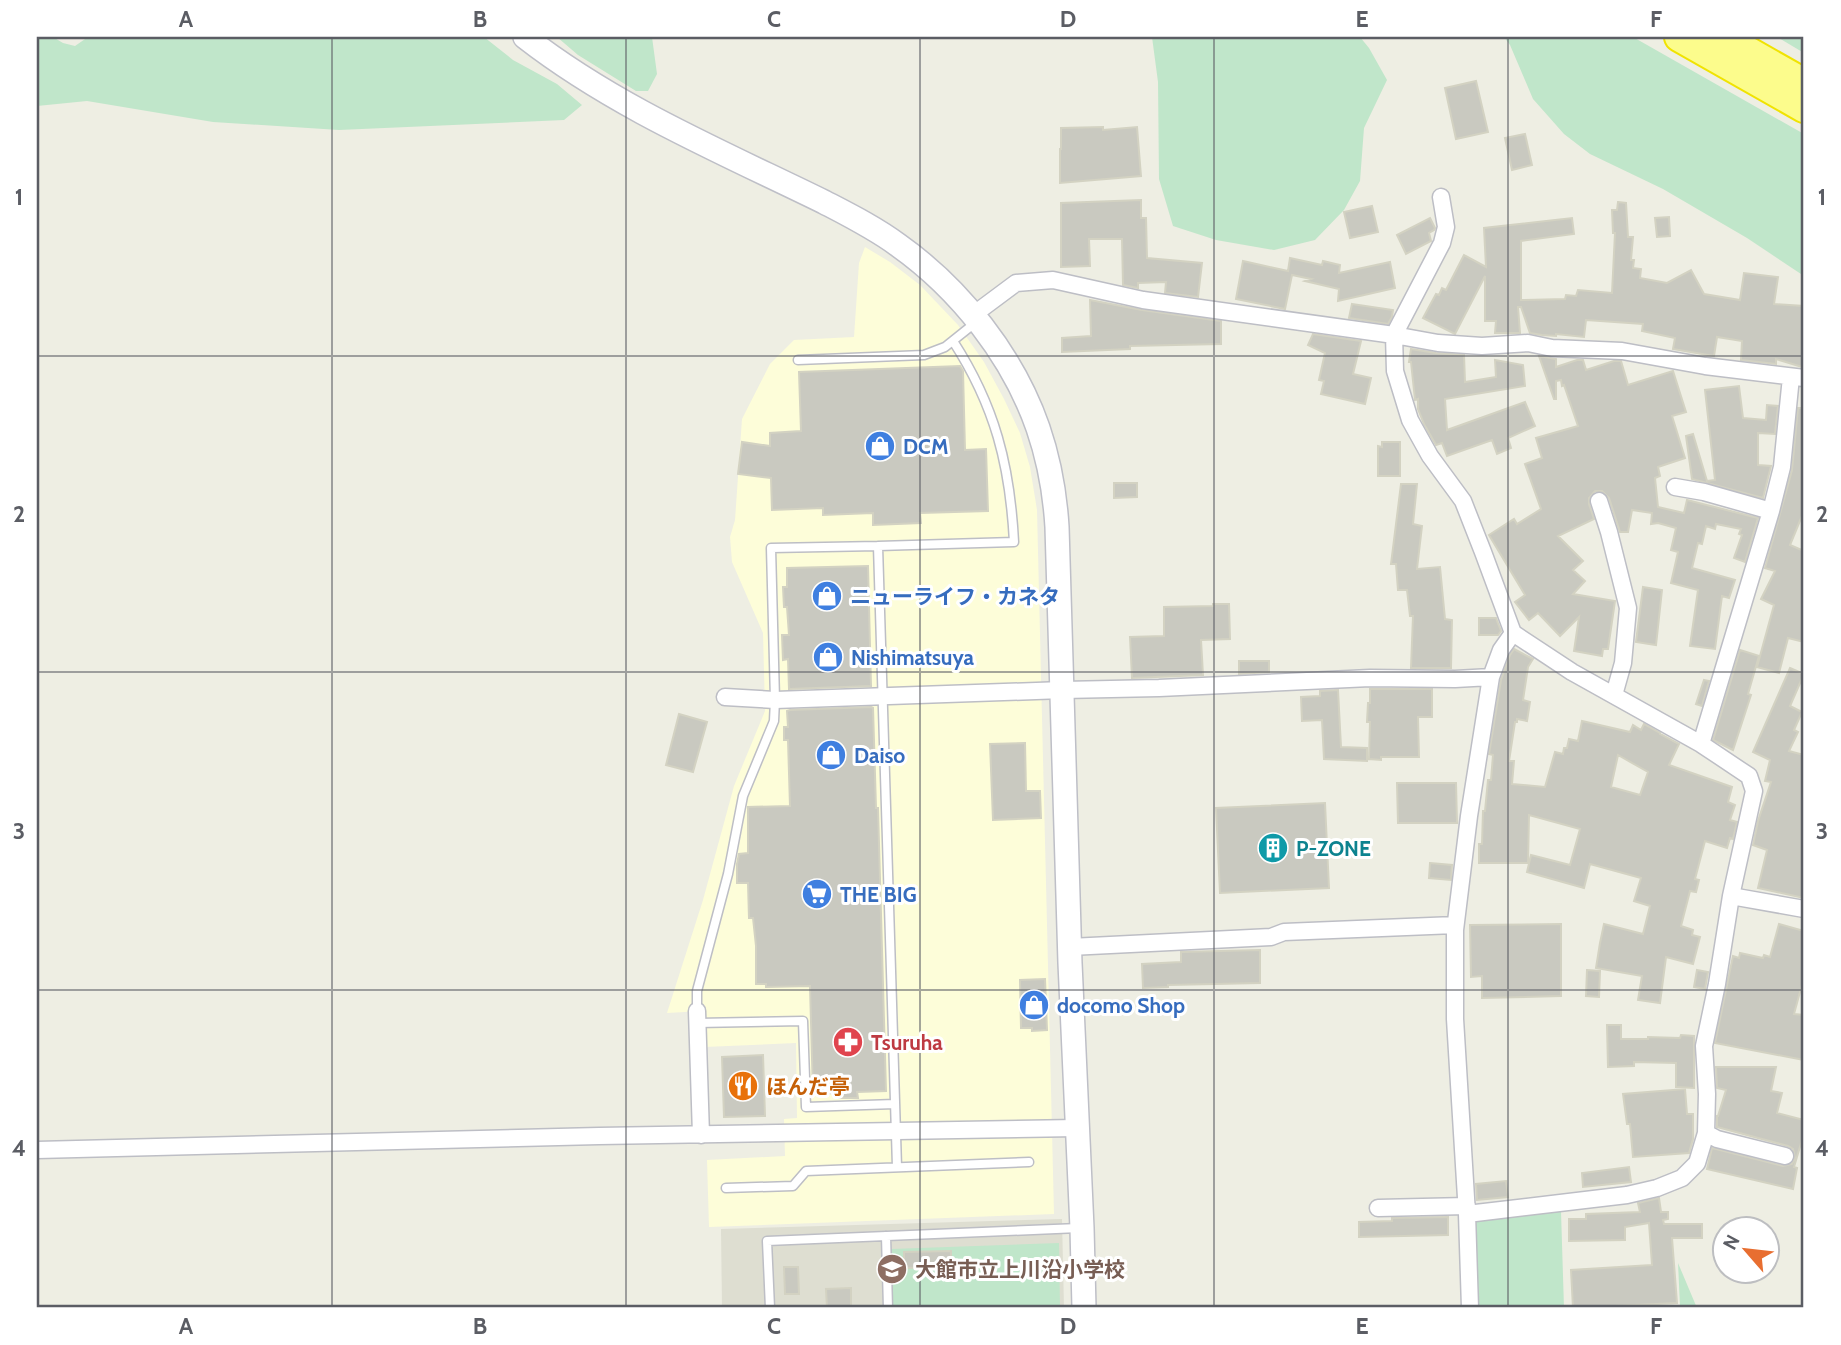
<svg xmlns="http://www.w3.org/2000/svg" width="1841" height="1345" font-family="Cabin,'Noto Sans JP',sans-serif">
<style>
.commercial{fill:#fdfdd9}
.education{fill:#deded1}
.green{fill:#c0e6ca}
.building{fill:#c9c9c0;stroke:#d3d2c2;stroke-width:2;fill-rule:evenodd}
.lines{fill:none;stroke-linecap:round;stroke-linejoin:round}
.lane-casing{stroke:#bdbec5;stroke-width:11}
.street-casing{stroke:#bdbec5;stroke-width:19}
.secondary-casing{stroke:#bebfc7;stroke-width:26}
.highway-casing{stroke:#f0e302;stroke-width:32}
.lane{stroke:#fff;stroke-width:8}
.street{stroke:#fff;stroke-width:16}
.secondary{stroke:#fff;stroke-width:23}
.highway{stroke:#fcfc8c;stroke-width:28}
.grid{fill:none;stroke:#5b5d64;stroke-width:2;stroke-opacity:0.55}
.labels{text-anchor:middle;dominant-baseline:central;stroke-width:6;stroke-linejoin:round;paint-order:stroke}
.shop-label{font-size:21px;font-weight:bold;fill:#366cbe;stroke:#fff;text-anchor:start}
.culture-label{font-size:21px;font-weight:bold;fill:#0d838f;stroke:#fff;text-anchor:start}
.health-label{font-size:21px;font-weight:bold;fill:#be3a42;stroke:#fff;text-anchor:start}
.food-label{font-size:21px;font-weight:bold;fill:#c56008;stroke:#fff;text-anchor:start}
.education-label{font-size:21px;font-weight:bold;fill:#785e54;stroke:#fff;text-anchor:start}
.neatline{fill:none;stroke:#5b5d64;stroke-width:2.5}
.grid-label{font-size:23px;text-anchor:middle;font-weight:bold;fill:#5b5d64}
</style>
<rect width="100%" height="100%" fill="#eeeee3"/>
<path class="commercial" d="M865 247 890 262 920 285 958 325 984 362 1004 399 1020 433 1030 467 1037 510 1054 1214 709 1227 707 1160 785 1156 784 1119 797 1118 796 1043 704 1047 702 1011 667 1013 703 900 734 786 765 711 763 633 732 562 730 537 735 520 742 419 770 364 794 340 854 337 859 263Z"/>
<path class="education" d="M1062 1219 1064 1308H722L721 1229Z"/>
<path class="green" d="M37 37H53L63 43 75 46 88 37H484L513 60 557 84 582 105 564 120 339 130 213 122 87 101 37 106Z
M557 37H652L657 74 648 91H636L578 55Z
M1152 37H1360L1369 48 1387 80 1364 128 1360 181 1344 210 1315 240 1274 250 1216 240 1173 226 1159 179 1158 82Z
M1504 37H1633L1804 134V276L1747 238 1663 189 1590 154 1564 134 1533 99 1510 45Z
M1777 37H1804V53Z
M1561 1211 1564 1308H1476L1472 1218Z
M1059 1243 1060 1308H893L891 1249Z
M1678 1263 1697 1308H1640L1680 1306Z"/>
<path class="building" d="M1476 81 1488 132 1456 139 1445 88Z
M1103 127V130L1137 127 1141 176 1060 183V149H1061V128Z
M1525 134 1532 165 1512 170 1505 138Z
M1141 200V218H1146L1147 258 1202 263 1198 297 1165 293 1166 282 1138 283V288L1123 285 1122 239H1089L1090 266 1061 267V203Z
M1618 202 1626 203 1628 237H1633L1631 260H1634L1633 268 1641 269 1640 278 1667 283 1691 270 1704 294 1740 300 1744 273 1778 277 1774 304 1804 306V361L1802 367 1776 359V364L1741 360 1742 341 1717 337 1714 356 1673 349 1675 338 1642 331 1643 324 1586 320 1584 337 1556 334V336L1542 335 1530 333 1521 307H1518L1520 333H1495L1496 321H1485V276L1455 334 1423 318 1436 294 1439 295 1442 288 1446 290 1464 255 1486 267 1484 228 1572 218 1574 234 1521 241V300L1565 299 1566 295 1576 296 1578 290 1612 293 1615 233H1613L1612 210H1617Z
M1372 206 1378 232 1350 238 1344 212Z
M1669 217 1670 236 1657 237 1655 218Z
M1430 218 1435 228 1434 230 1429 233 1431 241 1406 254 1397 235Z
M1290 258 1322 265 1323 261 1340 265 1339 273 1390 262 1395 288 1338 301 1339 289 1305 281 1311 279 1292 275 1285 309 1236 299 1243 261 1288 271Z
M1090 300 1142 310 1221 321V344L1130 346V349L1062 352V338L1091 336Z
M1352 304 1393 310 1392 317 1388 324 1349 318Z
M1313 334 1361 341 1353 374 1371 378 1365 404 1321 394 1324 381 1319 380 1325 353 1308 345Z
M1411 349 1436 353 1464 355 1465 382 1496 377 1495 360 1523 365 1525 386 1445 399 1447 430 1525 402 1535 426 1508 438 1511 448 1497 454 1492 440 1447 456 1442 443 1436 445 1424 424 1418 409V399L1415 400 1411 362H1409Z
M1539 356 1556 359V367L1577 360H1583L1586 370 1614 361H1621L1628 385 1673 371 1686 412 1672 416 1685 458 1658 467 1660 476 1655 478 1658 507 1684 513 1687 500 1758 518 1745 562 1734 558 1742 535 1739 534 1741 529 1716 524 1715 529 1706 526 1702 544 1698 543 1692 568 1735 580 1729 598 1722 596 1715 649 1690 646 1698 590 1671 583 1678 552 1671 550 1676 528 1658 523 1651 524 1652 513 1632 510 1628 532H1620L1609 498 1602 491H1595L1589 498V504L1594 519 1558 536 1583 561 1573 570 1585 581 1573 594 1615 601 1608 649H1603L1602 656 1574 651 1579 617 1560 636 1538 613 1529 620 1515 602 1525 595 1489 535 1514 519 1517 524 1541 509 1525 464 1542 458 1536 438 1578 426 1564 385 1562 386 1561 380 1556 381V399H1554Z
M960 366 963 371 965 450 986 449 988 511 920 513 921 523 873 525V513L823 515V508L772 510 771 478 738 474 742 442 770 446V433L801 431 799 372Z
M1739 386 1743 418 1766 420 1767 405 1778 406 1775 434 1758 433V465L1771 466 1763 498 1692 479 1686 436 1693 434 1707 481 1715 480 1705 390Z
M1798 408H1804V511L1790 545 1804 551V642L1788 638 1779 673 1757 667 1774 605 1761 599 1775 571 1765 568 1792 470Z
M1382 442H1400V476H1378V446L1382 447Z
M1114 483H1137V497L1114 498Z
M1401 484H1417L1413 524 1422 526 1417 569 1440 567 1445 619 1452 620 1451 668H1411L1413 616H1410L1407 590H1398L1396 564H1391Z
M868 566 871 686 789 689 788 659 783 660 782 635H789L787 607H784L783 587H787V568Z
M1643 587 1662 590 1656 645 1636 642Z
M1213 604H1229L1230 639 1201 640 1203 675 1132 678 1130 637 1164 636V607L1213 606Z
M1479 618H1496L1501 631 1498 635H1479Z
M1514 649 1533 659 1528 667 1523 700 1530 702 1527 721 1517 719V722H1515L1509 761H1514L1512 784 1545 787 1555 752 1563 754 1564 748H1567L1569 739 1578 741 1582 721 1630 732 1633 725 1641 730 1644 724 1660 733V734L1679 744 1669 765 1732 787 1728 802 1735 805 1730 820 1737 822 1733 839 1730 838 1727 848 1705 841 1695 879 1699 880 1696 892 1690 891 1681 926 1693 930 1692 935 1700 937 1693 964 1666 957 1660 1003 1638 1000 1642 976 1596 968 1600 943 1604 924 1643 934 1650 906 1634 901 1641 878 1590 864 1584 888 1527 872 1531 855 1570 865 1580 829 1529 815 1528 863H1479V844H1482L1483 811H1485L1488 780H1491L1493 755 1489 754 1501 680 1510 655ZM1618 755 1648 772 1640 795 1611 787Z
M1740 650 1759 656 1748 694 1751 695 1733 750 1713 740Z
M1239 661H1269V672L1239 674Z
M1790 668 1804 674 1790 706 1802 712 1794 730 1798 732 1789 751 1804 755V898L1758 888 1767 850 1753 845 1758 821 1771 782 1765 781 1770 760 1753 752Z
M1704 680 1709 681 1702 706 1696 704Z
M1370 689H1432V717H1418L1419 757H1381V760L1369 759 1370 722H1367L1368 703H1370Z
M1338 690 1341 747 1367 748V761L1324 759 1322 720 1302 721 1301 697 1320 696V691Z
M871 707 873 708 876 808H878L886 1091 857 1092 858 1098H836L835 1093 813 1094 810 986 766 987V984H756V946L753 918H749L748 883H737V864L739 854 748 853V807L790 806 788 740H784V727H788L787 711 790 710Z
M679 714 707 722 693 772 666 765Z
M1025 743 1026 791H1040L1041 818 993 820 990 744Z
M1397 783H1456L1457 823H1398Z
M1325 803 1329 888 1220 893 1216 808Z
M1430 863 1452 865 1451 880 1429 878Z
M1561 924V996L1482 998V976L1471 977 1470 925Z
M1779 924 1804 931V977L1794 1014 1804 1015V1060L1715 1043 1733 956 1739 958 1740 953 1763 958 1764 955 1770 957Z
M1260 950V983L1168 985V987L1143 988 1142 964 1181 962V952Z
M1587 970 1600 971 1599 997 1586 996Z
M1697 970 1708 972 1705 989 1694 987Z
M1045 979 1047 1030 1032 1031V1028H1021L1020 980Z
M1607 1025H1621V1039H1648V1037L1680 1038 1681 1035 1694 1036V1088L1676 1087V1063L1634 1062V1066L1608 1067Z
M763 1055 765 1116 724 1117 722 1057Z
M1716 1067H1776L1771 1091 1782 1093 1777 1113 1804 1120V1140H1802L1794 1167 1797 1168 1793 1189 1707 1169 1712 1148 1783 1166 1792 1164 1795 1158 1793 1149 1788 1146 1717 1127V1116H1718L1726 1090 1717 1088Z
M1685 1089 1687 1114H1693V1139L1689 1153 1633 1157 1630 1124H1627L1623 1094Z
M1629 1167 1631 1182 1583 1187 1582 1173Z
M1506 1181 1508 1197 1477 1200 1476 1184Z
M1659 1198 1661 1212H1668V1219L1663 1220 1664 1224H1702V1238H1672L1677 1303 1573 1308 1571 1270 1652 1265 1649 1223 1625 1227V1240L1569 1241V1219H1586V1214L1640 1212 1638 1203Z
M1448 1217V1235L1359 1237V1222L1392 1221V1218Z
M951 1251V1267L904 1268V1252Z
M784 1267H798L799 1294H785Z
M851 1288V1308H827L826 1289Z"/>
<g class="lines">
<g class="lane-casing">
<path id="lane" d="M798 360 924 355 945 347 975 323
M697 1011V991L728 874 743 796 774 721 775 700 771 548 878 546
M697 1023 803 1021 806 1107 895 1104
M897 1167 878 546 1014 542C1010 465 995 406 953 341
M726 1188 793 1186 806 1171 1029 1162
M886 1236 888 1308
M770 1308 767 1241 1079 1228"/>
</g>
<g class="street-casing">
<path id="street" d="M1441 197 1446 227 1442 243 1394 335 1395 371 1410 420 1430 456 1463 501 1483 552 1513 633 1572 672 1701 744 1749 776 1754 791 1731 896 1717 984 1704 1046 1707 1094 1706 1133 1697 1163 1682 1178 1657 1188 1627 1195 1467 1214
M973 315 1016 283 1053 280 1143 300 1394 335 1438 343 1482 346 1528 343 1552 348 1622 351 1705 366 1804 378
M1675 487 1704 492 1771 511
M1599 501 1609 532 1628 608 1623 663 1614 695
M725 697 775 700 1063 690 1159 688 1370 678 1455 679 1491 677
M1701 744 1771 511 1782 467 1791 377
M1731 896 1804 909
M1070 947 1271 937 1284 932 1455 925
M697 1011 701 1135
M1706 1133 1717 1139 1785 1156
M37 1150 599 1136 1077 1128
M1378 1208 1467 1206
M1470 1308 1467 1214 1455 1019V930L1469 816 1491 677 1501 650 1513 633"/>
</g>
<g class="secondary-casing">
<path id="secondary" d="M525 37C615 107 722 152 824 202 849 215 875 228 898 245 960 289 1013 356 1038 428 1049 460 1055 494 1057 527L1070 963 1082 1228 1084 1308"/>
</g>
<g class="highway-casing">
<path id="highway" d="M1679 37 1804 108
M1723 37 1804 83"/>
</g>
<use href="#lane" class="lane"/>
<use href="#street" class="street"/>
<use href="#secondary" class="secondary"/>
<use href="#highway" class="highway"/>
</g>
<path class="grid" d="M332 37V1308M626 37V1308M920 37V1308M1214 37V1308M1508 37V1308M37 356H1804M37 672H1804M37 990H1804"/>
<defs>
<g id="shop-disc" transform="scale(1.575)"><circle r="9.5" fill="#3f7fe0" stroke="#fff"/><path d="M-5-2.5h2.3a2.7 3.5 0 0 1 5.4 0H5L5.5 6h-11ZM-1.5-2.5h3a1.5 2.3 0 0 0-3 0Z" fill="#fff"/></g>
<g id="building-disc" transform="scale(1.575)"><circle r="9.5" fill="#0f9aa8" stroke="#fff"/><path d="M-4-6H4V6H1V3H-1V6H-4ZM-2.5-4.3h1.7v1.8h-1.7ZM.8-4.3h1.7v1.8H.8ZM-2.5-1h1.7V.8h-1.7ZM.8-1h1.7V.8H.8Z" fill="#fff"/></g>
<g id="supermarket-disc" transform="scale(1.575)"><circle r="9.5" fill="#3f7fe0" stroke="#fff"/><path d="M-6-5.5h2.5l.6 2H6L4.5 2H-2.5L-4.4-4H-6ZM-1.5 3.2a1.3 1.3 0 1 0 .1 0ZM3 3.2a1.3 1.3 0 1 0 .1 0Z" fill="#fff"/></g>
<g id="pharmacy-disc" transform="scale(1.575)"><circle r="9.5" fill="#e0444e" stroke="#fff"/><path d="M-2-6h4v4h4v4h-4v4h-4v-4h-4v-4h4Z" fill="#fff"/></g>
<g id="restaurant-disc" transform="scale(1.575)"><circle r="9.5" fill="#e8710a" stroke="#fff"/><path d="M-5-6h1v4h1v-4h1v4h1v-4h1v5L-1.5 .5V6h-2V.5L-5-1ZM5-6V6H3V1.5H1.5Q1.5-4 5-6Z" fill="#fff"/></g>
<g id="school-disc" transform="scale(1.575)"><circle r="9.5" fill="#8d6e63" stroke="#fff"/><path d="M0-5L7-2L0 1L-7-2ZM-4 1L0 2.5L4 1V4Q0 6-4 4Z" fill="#fff"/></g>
</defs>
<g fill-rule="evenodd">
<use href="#shop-disc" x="880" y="446"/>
<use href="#shop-disc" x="827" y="596"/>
<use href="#shop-disc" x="828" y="657"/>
<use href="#shop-disc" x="831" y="755"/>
<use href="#building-disc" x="1273" y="848"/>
<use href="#supermarket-disc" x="817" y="894"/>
<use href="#shop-disc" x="1034" y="1005"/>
<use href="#pharmacy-disc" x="848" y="1042"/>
<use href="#restaurant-disc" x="743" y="1086"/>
<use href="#school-disc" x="892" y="1269"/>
</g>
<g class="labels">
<g class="shop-label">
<text x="903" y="446">DCM</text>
<text x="850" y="596">ニューライフ・カネタ</text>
<text x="851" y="657">Nishimatsuya</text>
<text x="854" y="755">Daiso</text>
<text x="840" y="894">THE BIG</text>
<text x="1057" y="1005">docomo Shop</text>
</g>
<g class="culture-label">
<text x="1296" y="848">P-ZONE</text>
</g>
<g class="health-label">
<text x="871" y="1042">Tsuruha</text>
</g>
<g class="food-label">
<text x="766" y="1086">ほんだ亭</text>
</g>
<g class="education-label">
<text x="915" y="1269">大館市立上川沿小学校</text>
</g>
</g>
<rect width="1841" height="1345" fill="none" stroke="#ffffff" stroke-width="77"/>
<g transform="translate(1746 1250) rotate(298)"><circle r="33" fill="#ffffff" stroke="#bdbec1" stroke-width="2"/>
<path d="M0-5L12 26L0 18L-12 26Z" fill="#e86e30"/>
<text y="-10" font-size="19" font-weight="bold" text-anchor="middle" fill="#5b5d64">N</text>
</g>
<rect x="38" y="38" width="1764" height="1268" class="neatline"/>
<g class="grid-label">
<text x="186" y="27">A</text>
<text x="480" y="27">B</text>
<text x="774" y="27">C</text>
<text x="1068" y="27">D</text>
<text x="1362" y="27">E</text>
<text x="1656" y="27">F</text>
<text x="19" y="205">1</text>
<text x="1822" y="205">1</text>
<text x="19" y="522">2</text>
<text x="1822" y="522">2</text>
<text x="19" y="839">3</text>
<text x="1822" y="839">3</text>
<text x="19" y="1156">4</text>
<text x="1822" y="1156">4</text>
<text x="186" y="1334">A</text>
<text x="480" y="1334">B</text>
<text x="774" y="1334">C</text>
<text x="1068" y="1334">D</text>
<text x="1362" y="1334">E</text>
<text x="1656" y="1334">F</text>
</g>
</svg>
